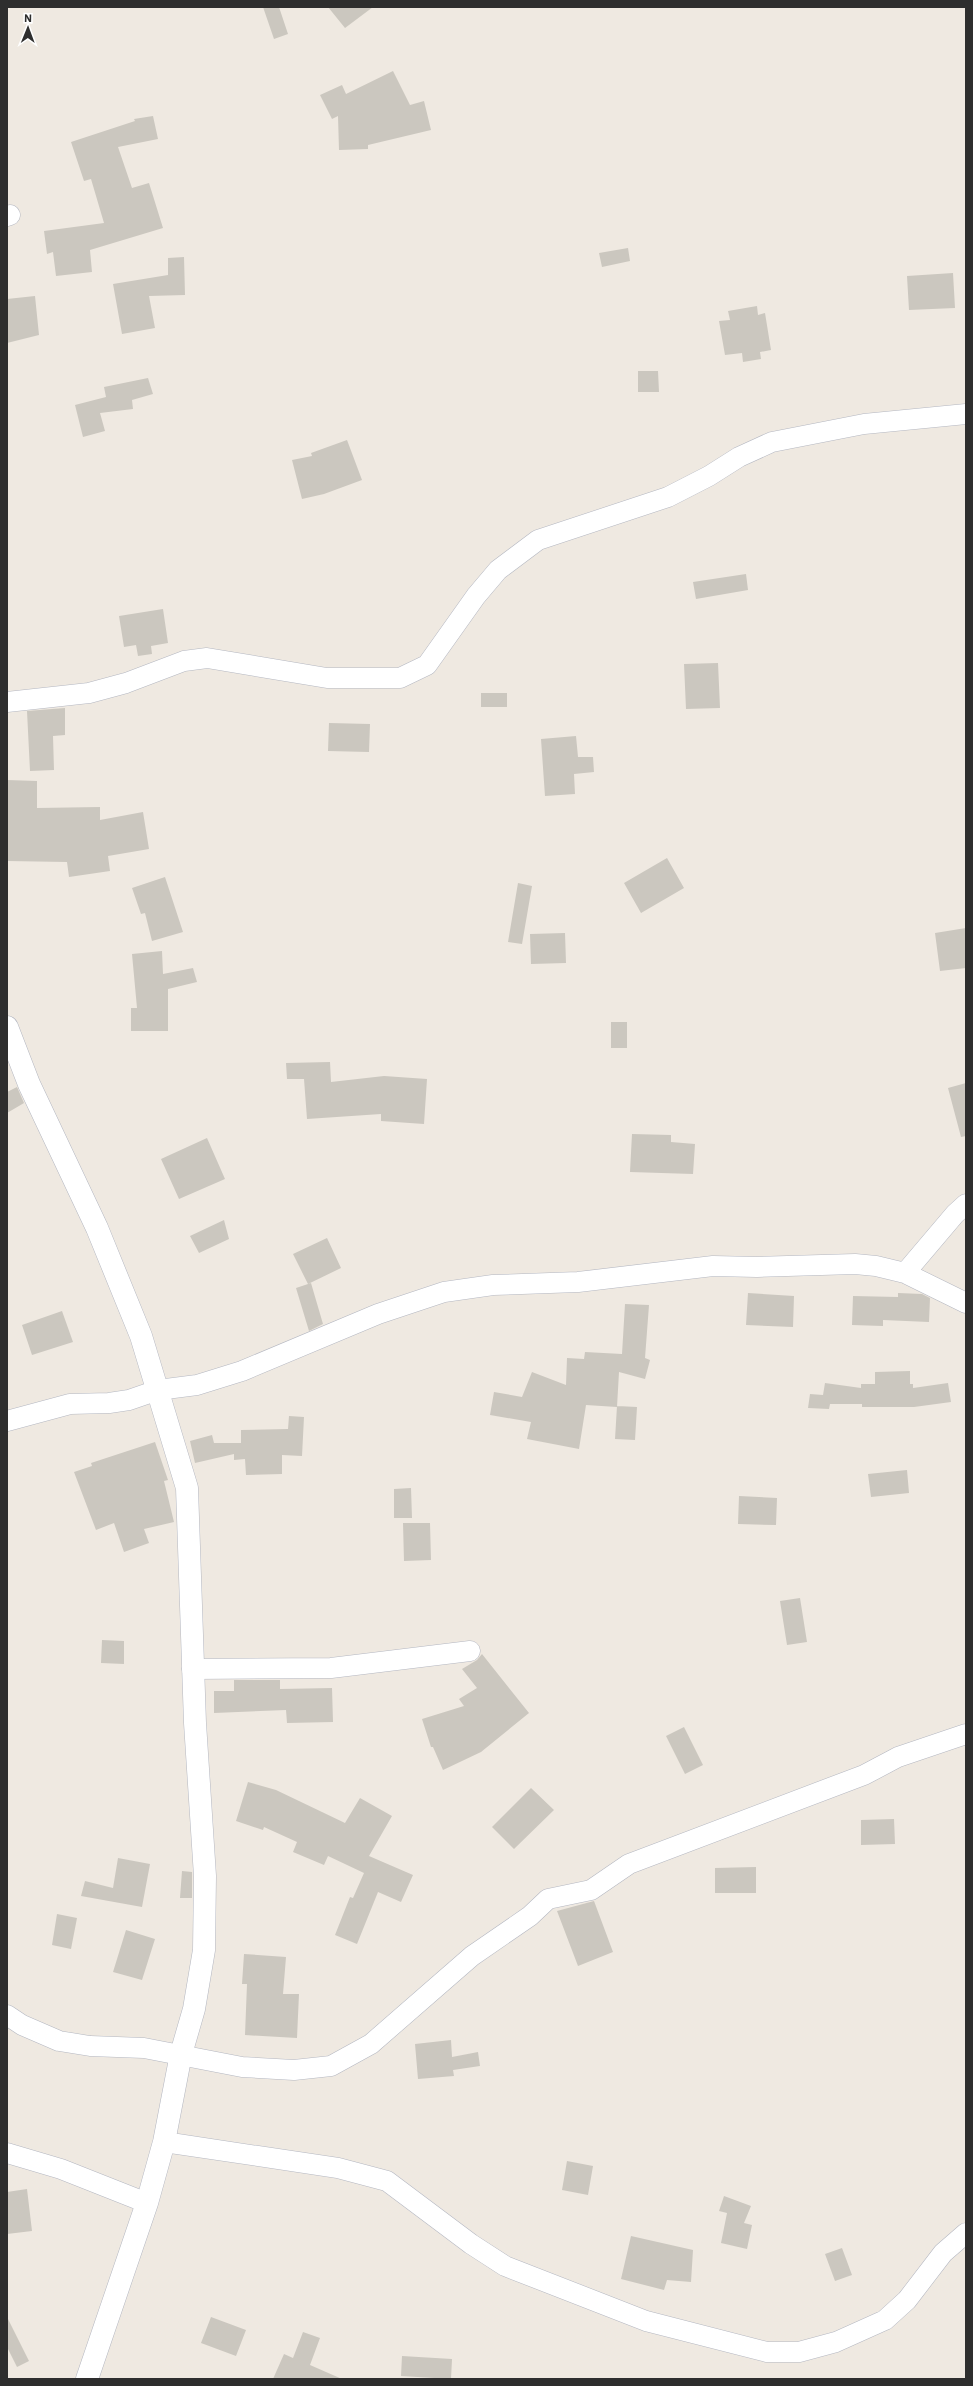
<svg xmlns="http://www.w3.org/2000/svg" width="973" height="2386" font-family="'IBM Plex Sans',sans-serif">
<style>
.building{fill:#cbc7bf}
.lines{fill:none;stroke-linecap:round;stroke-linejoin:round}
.street-casing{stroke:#b4b7c1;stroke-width:21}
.secondary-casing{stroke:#b4b7c1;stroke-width:23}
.street{stroke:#fff;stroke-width:20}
.secondary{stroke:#fff;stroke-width:22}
</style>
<rect width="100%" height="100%" fill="#efe9e1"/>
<path class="building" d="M263 7H279L288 34 274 39Z
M328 7H373L345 28Z
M393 71 410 105 424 101 431 130 368 145V149L339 150 338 116 332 119 320 95 342 85 346 94Z
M153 116 158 139 118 147 132 188 149 183 163 228 90 250 92 272 56 276 53 252 47 254 44 231 104 223 91 179 84 181 71 142 135 121 134 119Z
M628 248 630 261 602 267 599 253Z
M184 257 185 295 149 296 155 328 122 334 113 284 168 275V258Z
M953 273 955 308 909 310 907 276Z
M35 296 39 335 7 343V299Z
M757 306 758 315 765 313 771 350 760 352 761 359 743 362 742 353 725 355 719 321 730 320 728 311Z
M638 371H658L659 392H638Z
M148 378 153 394 132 400 133 409 100 413 105 431 83 437 75 405 106 397 104 387Z
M347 440 362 480 324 494 302 499 292 460 312 456 311 453Z
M746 574 748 590 696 599 693 582Z
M163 609 168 643 151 646 152 654 138 656 136 645 124 647 119 616Z
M718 663 720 708 686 709 684 664Z
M481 693H507V707H481Z
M65 708V735L53 736 54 770 30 771 27 711Z
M329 723 370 724 369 752 328 751Z
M576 736 578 757H593L594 772 574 774 575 794 545 796 541 739Z
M7 780 37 781V808L100 807V820L143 812 149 849 108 856 110 871 69 877 67 862 7 861Z
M667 858 684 888 641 913 624 883Z
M165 877 183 932 152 941 145 913 141 914 132 888Z
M518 883 532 886 522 944 508 942Z
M966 928V968L940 971 935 933Z
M565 933 566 963 531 964 530 934Z
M162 951 163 974 193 968 197 982 168 989V1031H131V1008H137L132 954Z
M611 1022H627V1048H611Z
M330 1062 331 1082 384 1076 427 1079 424 1124 381 1121V1114L307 1119 304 1079H287L286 1063Z
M966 1083V1136L961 1137 948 1088Z
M17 1087 24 1103 7 1113V1092Z
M632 1134 671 1135V1142L695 1144 693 1174 630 1172Z
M207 1138 225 1179 179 1199 161 1159Z
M224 1220 229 1239 199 1253 190 1236Z
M327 1238 341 1268 308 1284 293 1254Z
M311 1283 323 1324 309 1331 296 1288Z
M748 1293 794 1296 793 1327 746 1325Z
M898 1293 922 1294 930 1298 929 1322 883 1320V1326L852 1325 853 1296 898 1297Z
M625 1304 649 1305 645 1358 650 1360 645 1379 619 1372 617 1407 586 1405 579 1449 527 1439 531 1422 490 1415 494 1392 522 1397 532 1372 566 1385 567 1358 584 1359 585 1352 622 1354Z
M62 1311 73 1342 32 1355 22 1325Z
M910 1371V1384H913V1388L948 1383 951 1402 914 1407H862V1404H830L829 1409 808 1408 810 1394 823 1395 825 1383 861 1388V1384H875V1372Z
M617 1406 637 1407 635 1440 615 1439Z
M289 1416 304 1417 302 1456 282 1455V1474L246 1475 245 1459 234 1460V1454L195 1463 190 1441 212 1435 214 1443H241V1430L288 1429Z
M155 1442 168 1480 164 1481 174 1522 144 1529 149 1543 124 1552 114 1523 96 1530 74 1472 92 1466 91 1463Z
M907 1470 909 1493 871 1497 868 1474Z
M411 1488 412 1518H394V1489Z
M739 1496 777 1498 776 1525 738 1524Z
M403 1523H430L431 1560 404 1561Z
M800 1598 807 1642 787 1645 780 1601Z
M102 1640 124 1641V1664L101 1663Z
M482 1654 529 1713 481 1752 443 1770 433 1747H431L422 1719 464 1706 459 1699 477 1688 462 1669 477 1660Z
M234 1680H280V1689L332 1688 333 1722 287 1723 286 1710 214 1713V1691H234Z
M684 1727 703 1765 685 1774 666 1736Z
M248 1782 276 1790 345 1823 360 1798 392 1816 369 1856 413 1875 401 1902 378 1892 357 1944 335 1935 350 1897 353 1898 364 1873 328 1856 324 1865 293 1852 297 1842 264 1827 263 1830 236 1821Z
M531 1788 554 1810 514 1849 492 1827Z
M894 1819 895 1844 861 1845V1820Z
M118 1858 150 1864 142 1907 81 1896 85 1881 113 1888Z
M756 1867V1893H715V1868Z
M182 1871 192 1872V1898H180Z
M594 1901 613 1952 578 1966 557 1911Z
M57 1914 77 1918 71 1949 52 1945Z
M126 1930 155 1939 142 1980 113 1972Z
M244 1954 286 1957 283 1994H299L297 2038 245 2035 247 1984H242Z
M451 2040 452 2057 478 2052 480 2066 453 2070 454 2076 418 2079 415 2044Z
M567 2161 593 2166 588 2195 562 2190Z
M27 2189 32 2231 7 2234V2192Z
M724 2196 751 2206 744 2223 752 2225 747 2249 721 2243 727 2213 719 2211Z
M631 2236 693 2250 691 2282 667 2280 664 2290 621 2279Z
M842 2248 852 2275 835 2281 825 2254Z
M7 2317 29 2361 17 2367 7 2347Z
M211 2317 246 2330 236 2356 201 2343Z
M303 2332 320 2338 310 2365 342 2379H273L284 2354 293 2358Z
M402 2356 452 2359 451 2379 401 2376Z"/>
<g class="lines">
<g class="street-casing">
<path id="street" d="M7 216 10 215
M7 702 89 693 126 683 184 661 207 658 327 678H400L427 665 476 596 498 570 538 540 668 497 709 476 739 457 772 442 864 424 966 414
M905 1273 955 1214 966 1204
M7 1421 70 1404 109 1403 129 1400 158 1390 197 1385 242 1371 378 1314 444 1292 493 1285 578 1282 713 1266 757 1267 855 1264 876 1266 905 1273 966 1303
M192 1669 331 1668 470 1651
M7 2015 22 2025 59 2041 90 2046 144 2048 242 2067 294 2070 331 2066 371 2044 472 1956 530 1916 548 1899 591 1890 629 1864 864 1775 898 1757 966 1734
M164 2142 338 2168 387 2181 471 2244 505 2266 646 2321 767 2352H799L836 2342 885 2320 907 2300 943 2253 966 2233
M7 2153 61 2169 147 2203"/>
</g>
<g class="secondary-casing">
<path id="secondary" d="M7 1027 29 1084 97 1228 141 1336 187 1488 195 1723 205 1876 204 1950 194 2009 181 2054 164 2142 147 2203 87 2379"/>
</g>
<use href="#street" class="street"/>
<use href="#secondary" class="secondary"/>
</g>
<rect width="973" height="2386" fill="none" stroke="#2e2e2e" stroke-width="16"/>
<g transform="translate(28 28) rotate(1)" stroke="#ffffff" stroke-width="3" paint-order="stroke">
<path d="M0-3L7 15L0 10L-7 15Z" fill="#2e2e2e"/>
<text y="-6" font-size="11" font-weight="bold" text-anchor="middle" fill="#2e2e2e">N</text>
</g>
</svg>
